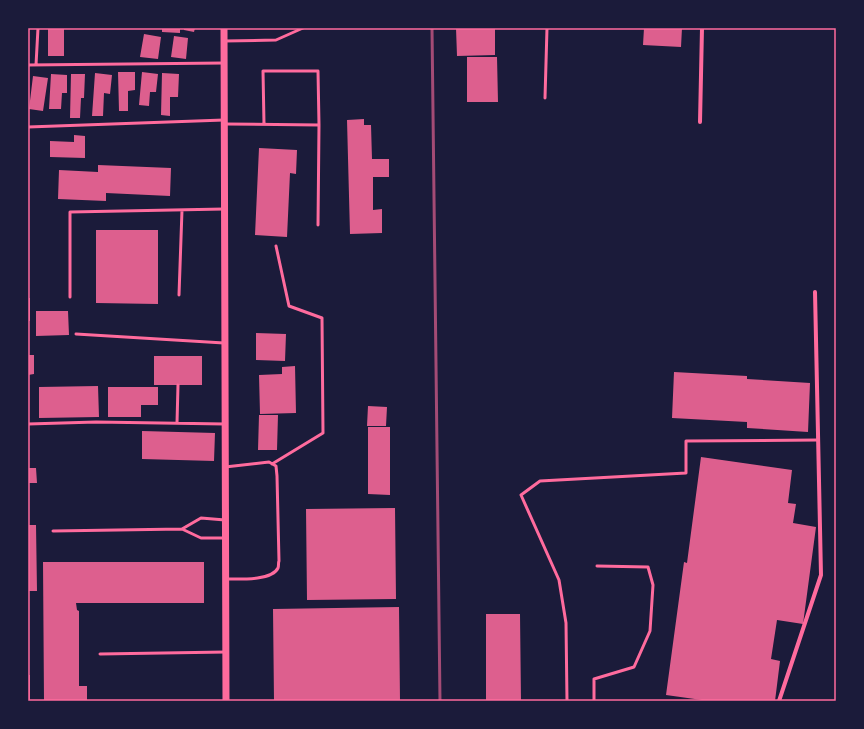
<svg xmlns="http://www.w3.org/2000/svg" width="864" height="729" font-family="Helvetica,sans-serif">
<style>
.building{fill:#dd5f8e}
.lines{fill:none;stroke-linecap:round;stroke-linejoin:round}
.service{stroke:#ff6b9d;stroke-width:3}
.minor{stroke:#ff6b9d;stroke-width:4}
.tertiary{stroke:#ff6b9d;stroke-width:7}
.rail{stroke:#a44b75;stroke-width:3}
.neatline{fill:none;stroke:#ff6b9d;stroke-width:1.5}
</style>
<rect width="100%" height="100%" fill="#1b1b3a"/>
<path class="building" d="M48 28H64V56H48Z
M162 28H180V33L162 32Z
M184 28H195L194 32 184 30Z
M456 28H495V55L457 56Z
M644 28H682L681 47 643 45Z
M144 34 161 37 158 59 140 57Z
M174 36 188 38 186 59 171 57Z
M467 57H497L498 102H467Z
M118 72H135V90L128 91V111H119Z
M142 72 158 74 156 92H150L149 106 139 105Z
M95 73 112 75 110 94 104 93 103 116H92Z
M162 73 179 74 178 97H170V116L161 115Z
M51 74 67 75V93H62L61 109H49Z
M71 74H85L84 98H81L80 118H70Z
M33 76 48 78 43 111 29 109Z
M364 119V125H371L372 159H389V177H373V210L382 209V233L350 234 347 120Z
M74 135 85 136V158L50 157V141L74 142Z
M259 148 297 150 296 174 290 173 287 237 255 235Z
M98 165 171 168 170 196 106 193V201L58 199 59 170 98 172Z
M96 230H158V304L96 303Z
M28 298H30V321H28Z
M36 311H68L69 335 36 336Z
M256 333 286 334 285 361 256 360Z
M28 355H34V374L28 375Z
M154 356H202V385H154Z
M295 366 296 413 260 414 259 375 282 374V367Z
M674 372 747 376V379L810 383 808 432 747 428V422L672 418Z
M98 386 99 417 39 418V387Z
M108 387H158V405H141V417H108Z
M368 406 387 407 386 426H367Z
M259 415H278L277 450H258Z
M368 427H390V495L368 494Z
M142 431 215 433 214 461 142 459Z
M701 457 792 470 788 503 796 504 793 523 816 527 803 624 777 620 771 659 780 661 775 701H709L666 695 684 562 687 563Z
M28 468H36L37 483H28Z
M395 508 396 599 307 600 306 509Z
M28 525H36L37 591H28Z
M43 562H204V603H76L77 610 79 611V686H87V701H44Z
M399 607 400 701H274L273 609Z
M486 614H520L521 701H486Z
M28 675H30V701H28Z"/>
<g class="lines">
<path class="service" d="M224 41 276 40 303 28
M28 65 224 63
M36 65 38 28
M545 98 547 28
M225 124 319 125 318 225
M264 124 263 71H318L319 125
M28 127 224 120
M179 295 182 210
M70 297V212L224 209
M76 334 224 343
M177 423 178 385
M28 424 96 422 225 424
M272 464 323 433 322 318 289 306 276 246
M225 467 269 462 276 466 277 476 279 561C278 563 279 565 278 568 272 581 238 579 225 579
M53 531 182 529
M225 538H201L182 529 201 518 225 520
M100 654 226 652
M567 701 566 623 559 580 521 495 540 481 686 473V441L818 440
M594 701V679L634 667 650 631 653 585 648 567 597 566"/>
<path class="minor" d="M700 122 702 28
M779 701 821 575 815 292"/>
<path class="tertiary" d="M224 28 226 701"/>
<path class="rail" d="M432 28 440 701"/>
</g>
<rect width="864" height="729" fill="none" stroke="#1b1b3a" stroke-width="58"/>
<rect x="29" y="29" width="806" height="671" class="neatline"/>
</svg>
